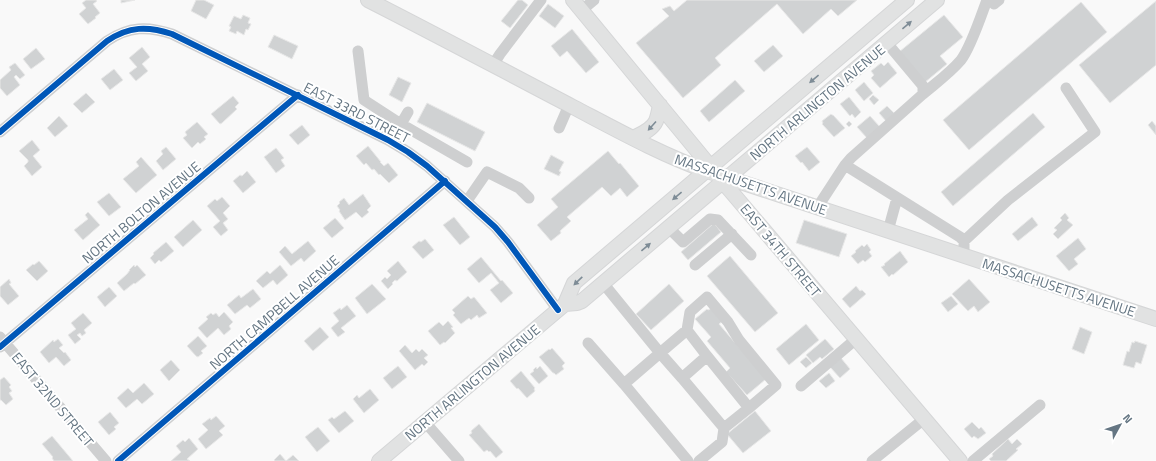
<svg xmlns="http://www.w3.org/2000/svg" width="1156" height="461" font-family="'Titillium Web',sans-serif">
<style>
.building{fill:#d0d2d3;stroke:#e8e8e8}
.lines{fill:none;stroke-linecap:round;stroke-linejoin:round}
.major-casing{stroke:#d5d6d7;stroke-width:16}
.minor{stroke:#cecfd0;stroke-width:11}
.major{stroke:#e1e2e2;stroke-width:14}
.cycleway-casing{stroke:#fff;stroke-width:8}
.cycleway{stroke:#0057b8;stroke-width:6}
.oneway{fill:#7e8c96}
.labels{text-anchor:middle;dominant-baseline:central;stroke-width:4;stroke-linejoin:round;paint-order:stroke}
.street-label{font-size:14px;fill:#657683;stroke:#fff}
</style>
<rect width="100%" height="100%" fill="#f9f9f9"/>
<path class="building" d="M86 0H96L97 1 93 4 100 13 95 17 96 18 88 24 79 14 86 8 82 3Z
M121 0H135L121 3Z
M196 0H204L214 5 206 19 191 11Z
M518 0H522L528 5 510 28 501 21Z
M687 0H857L838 16 831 9 803 34 777 4 715 58 721 65 683 98 636 43 669 16 662 9 670 6 674 11Z
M1156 1V65L1110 103 1079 65Z
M1081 2 1107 32 969 150 943 120Z
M548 4 564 16 555 28 539 16Z
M243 15 250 18 248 23 251 24 248 30 246 29 244 35 237 31 236 34 229 31 231 27 229 26 234 16 241 19Z
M944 15 963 37 940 56 947 64 924 83 899 52Z
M572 29 599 62 586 73 567 51 560 57 551 46Z
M274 35 298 46 292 59 268 47Z
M773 45 783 56 764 72 754 61Z
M142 47 150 57 142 64 148 71 136 81 129 73 137 67 129 58Z
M36 48 45 59 31 69 23 59Z
M888 62 897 73 880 88 871 78 874 75 871 71 881 63 884 66Z
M15 63 25 75 20 79 16 75 14 77 20 85 7 96 0 88V80L11 70 9 67Z
M114 69 123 80 110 90 101 79Z
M398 77 411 83 402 102 389 95Z
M735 80 745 91 709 122 700 111Z
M864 82 873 93 864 101 855 90Z
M86 93 95 102 82 113 73 104Z
M873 95 879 100 874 105 869 99Z
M233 96 239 103 235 107 237 109 222 123 220 124 211 114Z
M849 97 861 112 855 118 852 114 850 116 840 104Z
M427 103 485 132 475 151 417 122Z
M887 106 894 113 886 121 879 113Z
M1033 113 1045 127 953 206 941 192Z
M831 114 832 115H833L845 128 834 137 822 124 823 123 822 121Z
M59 116 68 126 55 137 47 128Z
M870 116 880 127 867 138 857 127Z
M849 121 852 124 849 127 846 124Z
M1152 121 1156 126V135L1148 125Z
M197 122 208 134 204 137 206 139 200 144 198 142 192 148 183 138 187 135 185 132Z
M302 125 310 135 298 145 289 135Z
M32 140 40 150 33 156 42 167 32 176 24 166 28 162V160L19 151Z
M368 146 381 162H380L384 166 388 163 398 175 389 183 380 174 379 175 374 169 372 170 366 163 364 165 356 156Z
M166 147 176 159 163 170 156 161 163 154 161 151Z
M807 147 820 162 809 171 802 162 801 163 795 156Z
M276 148 284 158 281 160 285 166 276 173 264 157Z
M608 151 619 164 620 163 639 186 627 197 620 188 611 196 602 187 567 217 571 221 560 231 561 233 551 241 537 225 558 207 551 199Z
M551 155 564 162 559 171 561 172 559 176 544 169Z
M141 157 157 175 136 193 123 179 139 166 136 162Z
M247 171 256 182 243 193 233 181 240 175 242 176Z
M109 193 121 207 109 216 97 202Z
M363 194 371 206 367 210 369 212 362 218 356 212 345 220 339 211 340 210 337 206 340 203 339 202 344 198 349 205Z
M222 197 230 206 223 213 228 219 223 223 228 230 221 236 213 227 220 221 207 206 215 199 217 201Z
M88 212 100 225 83 240 74 230 88 219 85 215Z
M1065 213 1069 218 1067 220 1073 225 1058 239 1053 234 1057 230 1054 228 1062 220 1060 218Z
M454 217 470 237 460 245 443 225Z
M1032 217 1038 225 1018 241 1012 234Z
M335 218 344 228 332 238 323 228Z
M193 220 202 230 183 247 174 237Z
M804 220 847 234 839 257 796 243Z
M714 223 721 232 688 260 681 252Z
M1078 238 1086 249 1074 259 1078 264 1069 271 1056 256Z
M425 239 434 250 423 259 412 247 419 241 421 242Z
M308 241 316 251 304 262 301 258 291 266 279 252 285 246 292 254Z
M166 242 174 251 161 262 159 260 155 264 150 258 154 254 153 253Z
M867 244 871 250 869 252 872 256 865 262 863 260 858 264 851 256 856 252 855 251 862 245 864 247Z
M900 251 908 262 893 275 892 274 889 277 881 267 885 265 884 264Z
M730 256 778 313 755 332 707 276Z
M481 257 501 281 502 280 513 293 501 303 490 290 499 283 491 273 479 283 467 269Z
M39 261 48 271 37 281 26 270 33 264 34 265Z
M398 261 407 272 397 281 395 280 392 283 393 284 388 289 381 281 385 277 387 279 391 275 387 271Z
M134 265 135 267 137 265 146 275 135 284 134 283 124 291 117 283 127 274 130 270H129Z
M280 265 288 275 277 285 273 280 263 288 256 281 267 271 270 274Z
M9 279 11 283 9 284 19 296 8 305 0 296V287Z
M969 279 990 302 978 312 974 306 968 311 952 294Z
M372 284 386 299 367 314 355 298Z
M669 284 684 301 651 330 636 314Z
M856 286 860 291 862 290 866 294 850 308 842 299Z
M109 287 117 296 105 307 97 297Z
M253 289 261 299 250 308 247 305 235 314 227 305 239 295 241 298Z
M468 296 471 299 474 297 487 313 479 318 477 315 471 320 469 318 461 324 453 315 455 313 452 310Z
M951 296 958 304 948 312 941 303Z
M347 305 356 316 341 328 345 332 338 337 331 328 339 321 333 313 340 308 341 310Z
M712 308 723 321 719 324 766 379 747 395 726 372 730 368 707 341 711 337 695 319 707 309 708 310Z
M224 312 233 322 229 326 231 329 224 335 218 328 207 338 198 328 208 319 206 317 211 313 213 315 216 313 219 317Z
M83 313 92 323 84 330 86 333 82 336 80 333 77 335 81 339 75 344 68 335 76 329 71 323Z
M448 321 453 327 451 328 455 333 445 343 444 342 440 345 428 331 439 322 443 326Z
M806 324 819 340 789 365 776 349Z
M320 327 329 337 313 351 304 341Z
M1080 327 1092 332 1084 354 1072 349Z
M198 336 207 346 201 351 203 353 198 357 196 356 187 346Z
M58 339 63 345 59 348 64 353 65 352 71 360 64 366 56 357 49 363 40 352 53 340 54 342Z
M825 339 834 349 822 359 820 357 813 363 806 355Z
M1135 341 1147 345 1141 364 1136 362 1134 368 1123 365 1127 351 1129 352 1132 342 1134 343Z
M405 345 412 353 416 349 419 352 422 349 428 355 424 358 428 362 424 366 422 364 415 370 399 351Z
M552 348 565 363 562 366 564 369 556 375 554 373H553L539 357 549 349 550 350Z
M806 357 812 363 806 368 800 362Z
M841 358 850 369 840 378 830 367Z
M171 360 180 370 169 381 160 370Z
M398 366 407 377 392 389 383 378Z
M540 366 548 376 539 384 530 374 534 371 533 370 536 367 537 369Z
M521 371 535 388 534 389 535 391 527 398 518 388 517 389 510 381Z
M829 373 835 381 826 388 819 381Z
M4 377 11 385 9 387 12 391 9 393 13 399 6 405 1 400H0V380Z
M144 383 154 394 142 404 137 399 126 408 117 398 128 388 133 393Z
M370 389 379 400 364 413 353 399 357 395 359 398Z
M345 411 354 421 339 433 328 420 332 417 334 419Z
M755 411 771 431 743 453 727 434Z
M110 412 119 423 114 427 116 429 109 435 98 422Z
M216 416 225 426 219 431 223 435 206 449 198 439 208 430 202 424 210 418 211 420Z
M972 422 979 429 981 427 986 433 978 439 974 436 972 438 964 429Z
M479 424 503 452 496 458 490 451 489 452 487 450 484 452 469 435 472 433 471 431Z
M318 427 330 441 317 452 305 437Z
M52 436 73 461H54L52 458 53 457 42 444Z
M189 438 198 449 187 459 190 461H171L181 452 176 446 183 440 185 442Z
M1008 439 1012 444 1017 439 1022 444 1016 449 1018 450 1006 461H991L989 459 993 456 992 454Z
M280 454 286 461H275L274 460Z
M293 455 299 461H286Z"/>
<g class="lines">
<g class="major-casing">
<path id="major" d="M368 0C437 35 504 71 573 107 617 130 660 154 707 171L1156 319
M573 0 723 182 960 461
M633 138C641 134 652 130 656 121 658 116 659 110 660 105
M565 304 577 303 582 301 937 0
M379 461 565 304 574 283 907 0"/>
</g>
<path class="minor" d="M991 0 994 4 999 0
M582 10 594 0
M358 51 364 100 401 124
M493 65 500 54 541 0
M923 94C936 83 950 73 961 60 971 47 981 16 987 0
M408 112 401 124 467 162
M559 128 569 105
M0 132 107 41C129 26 148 26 172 34L388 140 408 152 427 166 495 227 508 242 558 310
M845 165 960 237 964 241V249
M467 201 487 172 519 188 529 198
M817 208 845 165 851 158 923 94V86L887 43
M669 228 683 242 710 219 718 220 751 255
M888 231 897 198
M964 241 1008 200 1095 132 1066 88
M695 265 732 234
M687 330 690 312 707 297 728 322 739 340 776 385 749 408
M0 337 106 461
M588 343 624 384 660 353 682 378 707 356 687 330 660 353 603 283
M0 347 298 95
M707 356 749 408 724 428
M682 378 724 428 722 442 699 461
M624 384 688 461
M801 386 856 339
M425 422 459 461
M118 461 445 181
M872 461 924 419
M973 461 1040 405"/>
<use href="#major" class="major"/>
<g class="cycleway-casing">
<path id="cycleway" d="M0 132 107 41C129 26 148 26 172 34L388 140 408 152 427 166 495 227 508 242 558 310
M0 347 298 95
M118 461 445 181"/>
</g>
<use href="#cycleway" class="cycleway"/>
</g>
<defs><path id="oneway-solid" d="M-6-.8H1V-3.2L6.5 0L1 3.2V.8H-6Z"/></defs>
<g class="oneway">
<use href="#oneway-solid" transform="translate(907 25) rotate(-40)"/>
<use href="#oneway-solid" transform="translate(814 79) rotate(140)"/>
<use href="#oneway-solid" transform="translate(652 126) rotate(132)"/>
<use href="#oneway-solid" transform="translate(677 196) rotate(140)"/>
<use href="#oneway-solid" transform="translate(646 247) rotate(-40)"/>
<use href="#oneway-solid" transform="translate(578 281) rotate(136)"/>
</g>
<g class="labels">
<g class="street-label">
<text transform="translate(817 102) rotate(-40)">NORTH ARLINGTON AVENUE</text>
<text transform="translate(357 112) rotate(27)">EAST 33RD STREET</text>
<text transform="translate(751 184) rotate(19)">MASSACHUSETTS AVENUE</text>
<text transform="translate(141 212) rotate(-40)">NORTH BOLTON AVENUE</text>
<text transform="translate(781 250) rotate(50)">EAST 34TH STREET</text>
<text transform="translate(1059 287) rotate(18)">MASSACHUSETTS AVENUE</text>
<text transform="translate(274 312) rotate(-41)">NORTH CAMPBELL AVENUE</text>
<text transform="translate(472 382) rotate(-40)">NORTH ARLINGTON AVENUE</text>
<text transform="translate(53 399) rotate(50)">EAST 32ND STREET</text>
</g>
</g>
<g transform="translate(1120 425) rotate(50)" stroke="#ffffff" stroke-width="3" paint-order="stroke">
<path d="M0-3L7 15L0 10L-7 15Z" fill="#657683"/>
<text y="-6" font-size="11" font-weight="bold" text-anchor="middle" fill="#657683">N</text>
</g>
</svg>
